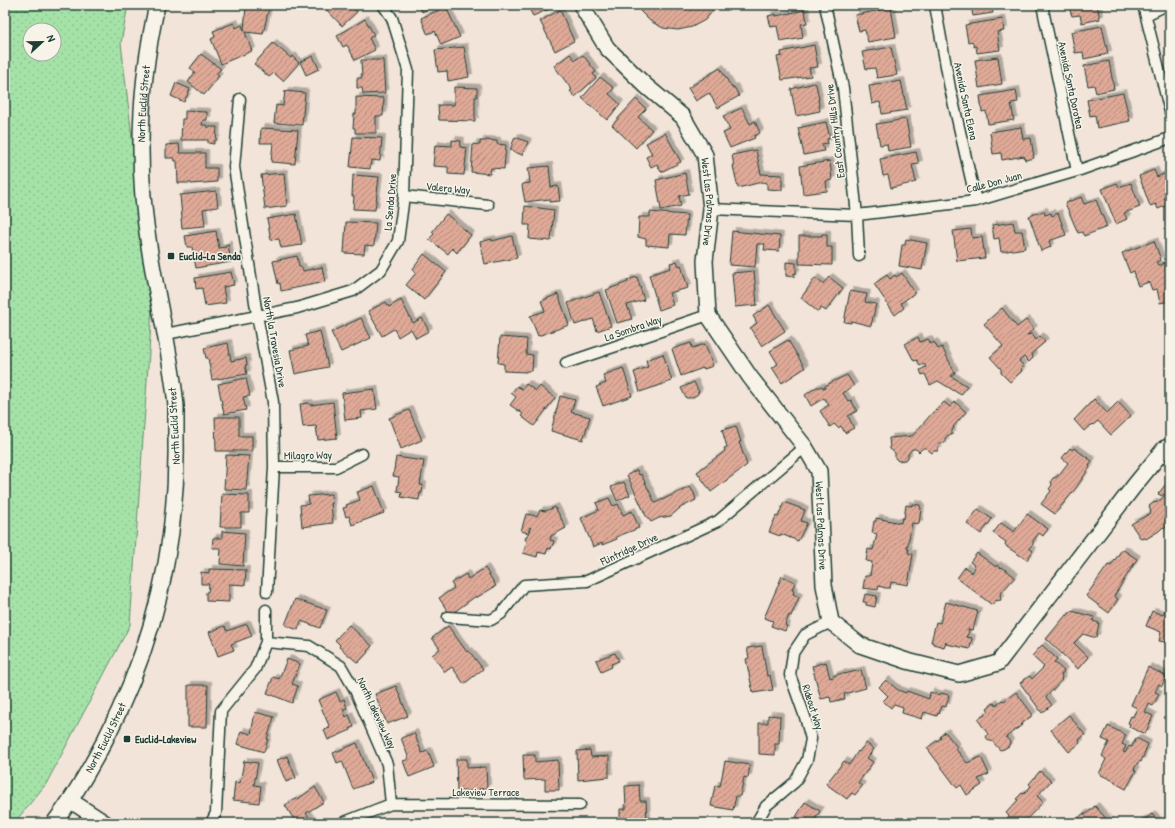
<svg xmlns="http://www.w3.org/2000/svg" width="1175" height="828" font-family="'Patrick Hand',sans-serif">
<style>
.grass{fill:url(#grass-dots);stroke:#62906e;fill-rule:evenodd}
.building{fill:url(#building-hatch);stroke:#1f3d34;filter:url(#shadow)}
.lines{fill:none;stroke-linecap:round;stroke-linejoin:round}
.street-casing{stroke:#1f3d34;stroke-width:13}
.secondary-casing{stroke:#1f3d34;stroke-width:18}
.street{stroke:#f7f3e8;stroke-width:10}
.secondary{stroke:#f7f3e8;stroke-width:15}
.poi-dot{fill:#1f3d34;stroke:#f7f3e8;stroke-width:1.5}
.labels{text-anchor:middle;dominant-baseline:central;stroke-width:3;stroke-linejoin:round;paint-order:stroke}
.street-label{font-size:11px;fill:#1f3d34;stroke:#f7f3e8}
.poi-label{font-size:11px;font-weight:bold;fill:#1f3d34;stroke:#f7f3e8;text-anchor:start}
</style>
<defs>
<pattern id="grass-dots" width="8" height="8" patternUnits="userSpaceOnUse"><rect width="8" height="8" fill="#a5e2a8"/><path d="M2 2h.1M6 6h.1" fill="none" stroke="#8ec391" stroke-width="1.8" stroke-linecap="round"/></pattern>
<pattern id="building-hatch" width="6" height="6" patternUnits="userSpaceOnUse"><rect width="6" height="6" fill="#e0a997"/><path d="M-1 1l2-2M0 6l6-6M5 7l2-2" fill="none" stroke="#b58b7c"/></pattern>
<filter id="shadow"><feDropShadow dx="3.5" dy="-3.5" stdDeviation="0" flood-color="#0004"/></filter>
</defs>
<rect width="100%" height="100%" fill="#f2e4d8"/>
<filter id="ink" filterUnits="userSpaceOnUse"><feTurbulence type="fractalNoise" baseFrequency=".025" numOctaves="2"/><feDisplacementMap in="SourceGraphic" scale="8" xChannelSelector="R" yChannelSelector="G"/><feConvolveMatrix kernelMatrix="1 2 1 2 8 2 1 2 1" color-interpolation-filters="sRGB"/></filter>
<g filter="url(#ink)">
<path class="grass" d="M5 5H128L121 43 152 309 130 625 46 784 14 823H5ZM30 30H54V54H30Z"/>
<path class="building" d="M246 5H262L269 7 263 34 245 32 252 51 221 64 211 39 215 37 213 31 234 23 236 28 242 25 244 31Z
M322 5H350L357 12 342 26Z
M419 5H437L422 12Z
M527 5H559L533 16Z
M637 5H717L705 20 692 27 678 30 663 28 650 21 640 11Z
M961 5H991L993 13 973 16 971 6 962 8Z
M1068 5H1097L1100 19 1082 23 1080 15 1072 16Z
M446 7 460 37 441 45 435 31 428 34 427 33 421 18Z
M891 8 896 37 868 42 865 30 859 31 855 15Z
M560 10 574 41 555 51 540 21Z
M805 10 807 23 801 24 803 38 780 42 777 26 771 27 768 16 776 14V16Z
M365 19 374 35 369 38 375 50 355 60 347 45 343 47 337 36Z
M1002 19 1004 31 997 32 1000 50 977 53 976 46 974 47 972 41 968 42 965 25Z
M1102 26 1108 54 1084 59 1083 52 1075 53 1071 32Z
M273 43 291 58 292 56 299 63 283 81 274 73 269 77 254 64Z
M814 45 818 67 809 68 811 76 782 80 777 57 782 56 781 52Z
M464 47 469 77 448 81 447 71 438 72 435 50Z
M891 47 897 75 877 78 875 68 866 69 862 52Z
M201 54 221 69 216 74 219 76 204 95 188 82 195 72 190 68Z
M570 54 575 60 583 55 596 72 593 74 596 78 575 97 570 91 572 90 554 66Z
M313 56 319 69 306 75 300 62Z
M998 57 1002 84 979 88 975 60Z
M361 60H383L385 93 363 94 362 88H357V78H362Z
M1109 61 1114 89 1096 93 1094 85 1088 86 1084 66Z
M720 68 732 88 734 87 739 96 718 108 709 93 696 101 688 88Z
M600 77 614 88 609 94 620 104 607 120 582 98Z
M901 81 907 110 882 114 880 102 872 104 869 86Z
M176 83 190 89 184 102 171 96Z
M814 83 816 84 819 99H818L820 111 796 116 791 89Z
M454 87 477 88V97H475V121L439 120 438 105H454Z
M1016 90 1018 102 1011 103 1014 120 988 124 986 111 982 112 980 96Z
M285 91 305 93 302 125 274 123 276 105 283 106Z
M1123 93 1130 121 1097 128 1095 115 1090 116 1087 100Z
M356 97 384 98 383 116H376V133H355V128H353L354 114H356Z
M636 99 646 109 638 117 652 130 636 148 612 125Z
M742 108 750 124 755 121 760 133 754 136 755 138 730 148 723 133 730 130 723 116Z
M185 111 207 112V120H203L202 125H207V127H217L216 141H214V144L208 143V140H181L182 119H185Z
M906 119 911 147 888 151 887 144 880 145 876 124Z
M826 122 830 138 827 139 828 143 822 144 824 151 804 155 798 128Z
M1021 127 1023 139 1031 138 1034 158 1025 160 1024 156 1002 160 1001 153 993 154 990 132Z
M261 128 298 130 295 164 271 162 273 143H260Z
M665 133 681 162 661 172 657 164 651 167 646 157 652 154 646 143Z
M353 137 382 138 380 161 371 160 370 169 350 167Z
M515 137 528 142 522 155 510 150Z
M452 140 461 141 460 147 467 148 464 175 448 174V167L433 166 435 145 452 146Z
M486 140 497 141V144L506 145 504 169 491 168 490 174 471 172 473 144 480 145V141H486Z
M179 144 180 153H205V168H217V182L191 184V183H178L177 161H175L174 158H166V145Z
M756 150 761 174 782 175V190L767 189V183L762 182 738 188 733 166H734L732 155Z
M916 152 919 164 912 165 916 182 891 188 888 175 883 176 880 159Z
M830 161 832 180 826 181 827 191 803 194 800 166Z
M549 166 551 187 558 186 560 201 550 202V199L525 202 522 186 523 184 530 183 528 168Z
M1154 170 1157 177 1168 172 1170 176V204L1158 209 1156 204 1150 206 1139 176Z
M284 173 287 206 265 209 261 175Z
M685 173 689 194 679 196 681 206 661 210 656 180Z
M353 175 379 177 375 210 353 209 354 196H352Z
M1117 183 1119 187 1131 183 1140 207 1124 213 1127 219 1116 224 1102 189Z
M216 191 218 207 203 209 205 226 182 228 181 219 182 218 180 195Z
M1081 197 1084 204 1096 200 1107 227 1084 236 1082 232 1078 233 1065 203Z
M525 206 554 210 551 241 529 239 530 225H524Z
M1044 211 1045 215 1051 213 1052 216 1058 213 1066 235 1049 241 1051 247 1041 251 1029 216Z
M650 212 687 215 685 235 670 234 669 247 646 245V239L638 237 639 217H650Z
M296 214 302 245 281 248 279 239 271 240 267 219Z
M446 214 471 235 457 253 452 248 448 254 429 239 434 234 432 232Z
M346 222 376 223 374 246 365 245 364 254 344 253Z
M1008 223 1013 222 1015 231H1022L1025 248 1001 252 999 238 994 239 992 225Z
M971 229 972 238 982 237 985 258 957 261 953 231Z
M216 231 219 248 226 247V244H228L231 262 196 268 192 247H187L185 236Z
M732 231 780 236 779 251 764 250 765 244H757L755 267 729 265Z
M822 234H827V247H832V265L799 264V236H822Z
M512 236 517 258 485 264 480 242 492 239V241Z
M906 239 927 243 922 270 899 266 902 245H905Z
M1154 241 1161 260 1156 262 1158 265H1162L1163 263 1170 262V301L1160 303 1157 289 1152 290 1149 282 1138 286 1134 276 1135 275 1134 271 1130 273 1122 253Z
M424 254 446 272 424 300 406 285 416 273 412 270Z
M297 256 299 267H302L303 271 322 267 325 282 281 291 280 283 278 284 273 261Z
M677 261 679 266 681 265 688 288 669 293 673 305 659 310 649 275 671 268 670 263Z
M786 262 796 263V274L794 273V277L786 276Z
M754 271 757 305 735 307 732 273Z
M231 272 234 285 223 287 226 303 205 306 202 288 196 289 195 278Z
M902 273 915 293 901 303 904 308 895 315 874 284 887 275 890 279 895 275 896 277Z
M637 277 644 300 627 305 632 319 617 323 606 290 628 282 627 280Z
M829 277 843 288 826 311 821 308 818 312 801 298 815 278 823 284Z
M850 291 867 294 865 302 876 304 871 326 851 321V323L844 322Z
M599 292 611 326 597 331 593 319 575 325 568 303Z
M558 294 569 325 538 336 530 316 545 311 541 301Z
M401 300 413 323 422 318 429 331 416 338 411 329 398 337 394 329 382 336 368 311 386 302 389 307Z
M769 305 785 331 762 346 750 328 757 323 753 316Z
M1002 308 1017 327 1026 320 1034 329 1027 335 1032 334 1036 340 1040 336 1045 342 1032 353 1033 358 1029 362 1024 357 1019 361 1024 366 1021 369 1022 371 1010 382 1001 373V369L990 357 1003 346 984 324Z
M361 318 371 338 341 352 331 332Z
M320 331 328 367 295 374 290 350 308 346 305 335Z
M500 337 527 339 526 354 533 355 532 371H526V372L504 371V364L498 363Z
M918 337 920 342 928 339 931 344 934 342 938 349 942 347 955 373 951 376 967 386 961 395 938 381 930 385 925 374 922 375 920 370 926 367 924 364 920 366 917 360 914 361 905 344Z
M788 340 805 368 782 383 773 369 772 368 778 364 770 351Z
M228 343 231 361 246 358 247 365H245L247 374 212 380 208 358H206L204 348Z
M691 343 692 348 705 344 713 366 704 369 703 368 681 376 672 349Z
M663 354 672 381 640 392 634 372 648 367 646 360Z
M623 368 632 396 603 406 596 387 606 383 603 375Z
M847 375 854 386 843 393 848 401 851 400 857 411 848 416 854 428 845 433 841 426 838 428 834 424 830 427 820 411 829 405 824 398 811 406 805 395 817 387H820L822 386 824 389 825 388V386L836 380Z
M246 378 250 396 243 397 246 410 224 414 218 384Z
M694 382 699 392H698V394L692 398H686L681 388Z
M526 384 536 391 540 386 555 398 534 426 521 416 523 414 510 405 516 397 511 393 517 386 522 389Z
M374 389 377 409 361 411 362 418 345 420 342 393Z
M560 396 575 400 571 412 590 417 583 440 551 431Z
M1094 399 1107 413 1118 402 1131 416 1111 435 1098 421 1093 425 1092 424 1084 431 1074 420Z
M333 402 337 438 318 440 316 426 303 427 300 404 309 403 310 405Z
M944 402 950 407 955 402 966 412 953 427 954 428 952 430V435H948L945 438V443H940L938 446V451H934L932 453 926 448H923L919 452 916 449H912L908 454V458L905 460 898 461 895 458V453L890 449 889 438 912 436 935 410 936 411Z
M409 410 422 440 401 449 389 418Z
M215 417H239V436H252V451H216Z
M736 426 741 442H739L747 465 711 492 697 472 725 451 724 448 727 447 722 430Z
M1070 448 1072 450 1074 448 1092 461 1089 466 1090 467 1076 488 1055 514 1041 504 1051 491 1049 489 1052 485 1051 481 1053 478 1057 477 1068 463 1062 458Z
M226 455 249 456 246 490 224 489Z
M396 457 424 461 420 485H423L422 493H420L419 500 401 497 402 492 397 491 399 477 393 476Z
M637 470 639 475 641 474 655 503 690 487 694 493 696 500 680 508 671 516 659 518 651 522 646 516 627 475Z
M1170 479V521L1165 528 1163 527 1159 531 1146 539 1145 538 1141 539 1131 524 1151 513 1149 506 1153 503 1158 502 1165 495 1164 494 1162 496 1158 494Z
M624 482 630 495 617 501 611 487Z
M374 486 384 513 352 525 349 516 346 517 343 508 347 507 346 505 360 500 357 492Z
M222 494 249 495V513H241V527H220Z
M331 494 332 504H331L333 523 302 527 300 505 309 504 308 496Z
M609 498 613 506 618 504 623 515 632 511 639 528 616 537 617 539 602 545V543L593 547 581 518 599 510 596 503Z
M784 502 805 510 801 521 807 523 798 541 781 534 780 536 769 532 776 516 778 517Z
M912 504 920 505V507L921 508 919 524 912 523 907 549H909L908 553 913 554 908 585 891 582 890 588H885L879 586 878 590 863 588 865 576H870L872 562 866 561 868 549 873 550 877 534 872 533 874 521H876V518L901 523 902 518H904L906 505 912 506Z
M555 507 566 528 551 536 550 540 554 541 551 549 548 548 546 554 538 552 537 557 523 553 527 542 525 539 527 535 529 534 531 528 530 527 528 533 521 531 526 514 537 516 540 510 546 511Z
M978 509 992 519 981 534 967 524Z
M1027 514 1048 529 1043 536 1039 533 1033 541V544L1029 548 1033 551 1027 560 1007 547 1005 544 1006 542 993 533 1001 523 1014 532Z
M222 531 245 533 243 566 220 564 221 548H212L213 538H222Z
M1122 549 1137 559 1114 596 1118 599 1109 613 1086 596 1108 565 1111 566Z
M977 553 996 567 997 565 1001 568 1002 567 1015 577 1000 594 1001 600 995 601 992 605 957 578 965 567 972 573 975 568 973 567 974 565 970 562Z
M485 568 496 586 476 598V596L450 615 439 598 454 588 451 583 466 574 468 579Z
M209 569 246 570 245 585 229 584V602L206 601V592H208L209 584H201V572L209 573Z
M782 576 795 582 792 590 794 591 793 594 799 597 791 616 789 615 785 625 787 626 785 631 771 626 773 621 764 618Z
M865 594 877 596 875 607 866 605V602H863Z
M295 599 327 610 320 628 301 621 298 630 285 625Z
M946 602 978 611 973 630 968 629 969 632 966 637 972 638 970 649 946 644V642L944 647 933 644V642H931L936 622 940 623Z
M1170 602V643L1159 641 1161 632 1146 626 1152 611 1163 615 1165 610H1167Z
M1072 611 1094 617 1093 621 1099 623 1096 638 1083 634 1074 643 1088 657 1078 669 1046 639 1066 615 1067 616Z
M247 624 252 636 231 644 234 650 218 656 209 632 225 626 227 631Z
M349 625 372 646 367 651 368 652 358 663 339 647 340 645 335 640Z
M448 626 467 652 469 651 483 669 464 684 452 667 445 672 432 655 440 649 432 638Z
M1042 645 1057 659 1054 662 1064 671 1061 675 1062 677 1061 679 1062 680 1046 697 1052 705 1042 713 1020 683 1030 676 1032 679 1044 667 1032 656Z
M762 646 767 676 770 675 773 690 753 693 746 659 749 658 747 648Z
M615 653 619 661 611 664 612 667 601 672 596 660Z
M287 659 300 664 292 684 298 686 292 703 267 693 273 677 279 679Z
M826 662 830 678 833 677V676L843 673 844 674 861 670 866 688 844 694 845 699 831 702 830 697 821 699 812 666Z
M1148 667 1166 676 1162 686 1159 684 1155 692 1159 694 1153 706 1149 704 1145 712 1153 716 1145 734 1129 727 1130 724 1128 723 1131 716 1133 717 1137 708 1131 705Z
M886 680 898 690 906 693 907 691 929 699 930 692 940 695 941 693 949 695 946 707 942 706 939 714 938 713 937 716 924 712 922 719 902 713 903 707 894 704 891 708 883 701 888 696 879 687Z
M188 685H208L207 727H188Z
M396 686 408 716 387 724 375 694Z
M336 692 340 701 344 699 347 708 343 709 346 717 349 715 354 727 350 728 351 730 328 740 324 730 330 728 318 700Z
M1016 692 1033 715 1021 724 1022 725 1006 737 1010 742 1009 746 1004 749 1000 750 992 741H989L986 737 988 734 978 720 979 718 985 715V713L989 711 987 708 994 703 996 706 1000 701 1003 700 1004 701Z
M255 712 274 717 267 739H268L264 752 237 744 241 731 251 734Z
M768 715 780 716 779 744H775V755L759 754V723H768Z
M1069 715 1085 735 1079 740 1080 743 1069 752 1051 730Z
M1108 726 1126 735 1122 744 1126 746 1123 752 1125 753 1129 746 1132 747 1136 738 1148 744 1141 762 1139 761 1135 767 1134 770 1136 771 1126 789 1115 783 1116 782 1099 774 1106 759 1102 756 1109 742 1102 739Z
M945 732 957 747 955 748 967 763 981 757 989 774 978 779 982 785 967 795 961 785 957 788 927 748 941 738 940 736Z
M414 733 422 753 428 751 434 767 409 777 403 761 409 759 401 738Z
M357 743 372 782 353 789 342 761 337 763 333 753Z
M866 743 874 749 867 758 873 762 858 783 862 786 855 795 852 793 847 799 826 784 844 761 849 765 858 751 859 752Z
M590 750 591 757 609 756V777L578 780 577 751Z
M523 755H535V762L558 760 559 790H545V779L524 780Z
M287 756 296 778 286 782 277 760Z
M456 759H467V768L486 767 487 788 479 789V791H457Z
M244 761 258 763 254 785 261 786 259 803 233 800 235 782 240 783Z
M725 761 750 765 748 778 744 777 740 796H736L733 810 711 806 715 785 720 786Z
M1040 771 1051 781 1037 796 1043 802 1023 823H1003L1009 816 1006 813 1018 800 1016 799 1022 793 1024 794 1031 786 1029 784Z
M639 785 640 801H646L647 823H620V809H626L625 786Z
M315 787 324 802 306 813 312 822 296 823 285 805 298 798V799Z
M805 802 820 811 813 823H795L798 818 796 817Z
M1095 806 1110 823H1073L1084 813 1085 815Z
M1152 814 1159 823H1138L1143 819 1144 820Z"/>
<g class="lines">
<g class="street-casing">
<path id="street" d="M825 5 843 88 857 215 859 256
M935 5 950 88 976 201
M1042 5 1077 171
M1143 5 1170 112
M1146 15 1167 5
M240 99 234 167 257 315 273 402 274 467 267 592
M404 196 488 205
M711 209 857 215 976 201 1077 171 1170 138
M166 334 297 308 353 291 381 270 398 241 404 196 408 70 392 18 383 5
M566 363 708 315
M274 467H336L362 454
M448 617 491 620 501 614 524 585 587 581 718 521 805 447
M266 642 309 646 341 666 355 690 387 764 391 804
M211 823 216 813 221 711 255 669 266 642V610
M342 823 391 804 580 805
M756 823 766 806 795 782 807 760 811 739 805 717 790 675 793 653 805 635 831 622"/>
</g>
<g class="secondary-casing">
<g id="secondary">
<path id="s1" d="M581 5 607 48 646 86 683 117 705 155 711 209 705 261 708 315 750 377 805 447 819 471 824 585 831 622 860 645 907 661 959 674 998 663 1134 486 1165 448 1170 447"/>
<path d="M71 801 105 823"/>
<path id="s2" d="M54 823C74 797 90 769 105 740 153 647 178 545 176 440 176 429 176 417 176 406 171 352 157 300 149 246 136 166 139 85 157 5"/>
</g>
</g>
<use href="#street" class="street"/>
<use href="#secondary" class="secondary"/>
</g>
</g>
<g class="poi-dot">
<rect x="167" y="252" width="8" height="8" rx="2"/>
<rect x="123" y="735" width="8" height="8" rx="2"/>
</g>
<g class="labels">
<g class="street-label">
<text transform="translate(1071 85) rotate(78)">Avenida Santa Dorotea</text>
<text transform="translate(966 101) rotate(78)">Avenida Santa Elena</text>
<text stroke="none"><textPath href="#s2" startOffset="748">North Euclid Street</textPath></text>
<text transform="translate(835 131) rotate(-97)">East Country Hills Drive</text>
<text transform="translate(994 182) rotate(-15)">Calle Don Juan</text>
<text transform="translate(448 188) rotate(6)">Valera Way</text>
<text transform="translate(390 202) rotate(-85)">La Senda Drive</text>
<text stroke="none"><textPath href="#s1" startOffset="244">West Las Palmas Drive</textPath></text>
<text transform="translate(633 328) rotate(-19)">La Sombra Way</text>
<text transform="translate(275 342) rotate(80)">North la Travesia Drive</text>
<text transform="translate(174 426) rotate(-93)">North Euclid Street</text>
<text transform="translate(308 455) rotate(-1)">Milagro Way</text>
<text stroke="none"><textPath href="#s1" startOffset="604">West Las Palmas Drive</textPath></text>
<text transform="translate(629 549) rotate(-25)">Flintridge Drive</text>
<text transform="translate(813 707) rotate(72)">Rideout Way</text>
<text transform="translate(377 713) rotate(65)">North Lakeview Way</text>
<text stroke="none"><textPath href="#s2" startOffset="100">North Euclid Street</textPath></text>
<text x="486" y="792">Lakeview Terrace</text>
</g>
<g class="poi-label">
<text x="179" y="256">Euclid-La Senda</text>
<text x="135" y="739">Euclid-Lakeview</text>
</g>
</g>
<rect width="1175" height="828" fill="none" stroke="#f7f3e8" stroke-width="20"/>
<rect x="10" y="10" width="1155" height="808" fill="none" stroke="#1f3d34" stroke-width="1.5" filter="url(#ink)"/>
<g transform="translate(42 42) rotate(68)"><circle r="19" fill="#f7f3e8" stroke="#a1aaa0"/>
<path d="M0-3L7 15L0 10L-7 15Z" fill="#1f3d34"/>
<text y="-6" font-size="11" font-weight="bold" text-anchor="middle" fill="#1f3d34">N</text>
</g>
</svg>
